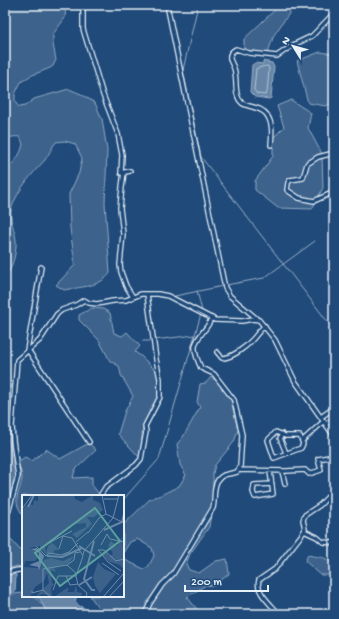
<svg xmlns="http://www.w3.org/2000/svg" width="339" height="619" font-family="'Gochi Hand',sans-serif">
<style>
.green{fill:#3c628c;stroke:#92aac2}
.water{fill:#6685a7;stroke:#9ab0c7}
.lines{fill:none;stroke-linecap:round;stroke-linejoin:round}
.shore{stroke:#b4c6d8;stroke-width:1}
.stream{stroke:#9ab0c7;stroke-width:1}
.minor-casing{stroke:#e8f1f8;stroke-width:6}
.minor{stroke:#1f4a7a;stroke-width:3.5}
.inset-river{fill:none;stroke:#6685a7;stroke-width:2}
.inset-road{fill:none;stroke:#6f8dac;stroke-width:1}
.view{fill:#5ba19e;fill-opacity:0.15;stroke:#5ba19e;stroke-width:2}
.inset-edge{fill:none;stroke:#e8f1f8;stroke-width:2}
</style>
<rect width="100%" height="100%" fill="#1f4a7a"/>
<filter id="ink" filterUnits="userSpaceOnUse"><feTurbulence type="fractalNoise" baseFrequency=".025" numOctaves="2"/><feDisplacementMap in="SourceGraphic" scale="8" xChannelSelector="R" yChannelSelector="G"/><feConvolveMatrix kernelMatrix="1 2 1 2 8 2 1 2 1" color-interpolation-filters="sRGB"/></filter>
<g filter="url(#ink)">
<path class="green" d="M5 5H66L65 18 53 34V44L56 60 53 66 50 68 30 76 21 82 15 94V102L19 107 25 106 34 99 69 89 81 94 95 103 102 119 107 150 105 203 110 273C101 287 79 287 64 290L56 285 75 265 70 228 69 194 79 173 82 158 75 144 65 141 56 142C52 147 49 154 45 160 31 175 19 188 12 207 8 219 15 229 16 240 17 252 12 269 5 278V172C13 162 20 158 23 144L20 137C14 136 9 137 5 141Z
M280 5H295L274 35 267 55 244 50V39Z
M320 52 334 54V102L326 106 308 103 297 61Z
M291 100 311 113 308 128 322 154 323 188 312 209 278 208 255 190V181L273 156V138L284 127 277 106Z
M92 308 103 309 110 313 114 333 122 336 127 332 140 346 135 352 142 357 157 372 159 394 143 426 140 458 118 434 125 411 133 396 121 375 119 366 110 361 99 340 79 320V315Z
M211 377 218 382 231 400 238 430 234 442 215 465 213 473V500L209 527 190 554 186 564 189 570 199 573 216 561 227 559 229 574 213 586 206 585 187 597 201 614H103L90 596H123V556L127 561 144 569 148 567 154 556 152 548 137 539 130 542 123 553V525L150 499 161 495 179 486 186 475 180 465 177 444 183 437 200 407 197 402 200 384 206 383Z
M5 381 11 408 10 418 5 421C9 446 21 483 5 506Z
M89 443 96 450 75 470 73 478 92 477V485L99 494 97 496H23V515C11 499 20 495 22 478 22 473 19 467 18 462L25 457 32 461 46 449 60 459Z
M5 533 20 550 23 549V567L17 566 5 570Z
M308 555 324 558 334 563V575H321L305 561Z
M23 593V596C38 596 41 602 48 614H5V595Z"/>
<path class="water" d="M263 61 272 63 274 67 271 98 269 99 255 97 250 92 252 65 255 63 263 64Z
M13 574 16 575 15 592 5 593V575Z
M34 596H77L75 601 79 606 83 607 90 614H48L40 599Z"/>
<g class="lines">
<path class="shore" d="M266 66H268L269 69 267 93 265 95 257 94 254 90 256 69Z"/>
<path class="stream" d="M198 5 183 70 201 157 334 330
M226 285 264 278 315 241
M197 291 202 311
M175 296 223 286
M154 340 195 335
M142 341H151
M123 500 159 459 201 314"/>
<g class="minor-casing">
<path id="minor" d="M83 5V29L103 95 118 134 122 155 121 173 130 171
M167 5 225 288 230 296 256 318
M271 145C272 134 273 124 267 115 261 106 249 108 242 103 234 96 237 82 235 73 235 68 231 63 230 59 229 54 232 51 236 49L249 53 277 56 293 45 312 36 334 13
M334 153 318 157 307 164 303 178 290 180 288 183 287 190 299 198 314 201 334 192
M124 172 122 187 120 208 123 234 120 265 121 272 126 286 133 297
M27 350 41 267
M28 350 89 442
M217 352 222 358C232 358 246 347 252 340 257 335 259 330 265 326
M321 417 334 408
M326 424 334 419
M276 432 285 436H300L303 444 301 448 274 458 268 440Z
M282 434 280 438 286 453
M302 441 324 421
M239 470 286 471 305 470 309 474 321 470 318 459 334 456
M270 471 273 494 255 497 253 492 254 485 272 484
M282 471 285 484
M100 496 105 488 136 465 141 459 146 432 145 426 160 397V379L156 359 147 294
M5 517 9 510 18 476 13 440 12 426 17 360 40 340 57 314 62 310 76 305 84 300 89 303 97 304 113 301 126 300 141 294H158L168 296 215 320 242 321 253 319 259 320 275 340 295 381 334 436
M304 531 317 537 323 542 334 543
M5 573 18 570H23
M145 614 150 603 162 585 173 574 213 508C216 497 211 481 224 475 228 474 233 473 237 472L240 467 242 435 234 400 214 374 201 368C187 338 200 342 212 318
M279 614C272 605 255 592 259 580L275 569 303 533 305 529 303 520 305 515 320 505 334 490"/>
</g>
<use href="#minor" class="minor"/>
</g>
</g>
<g transform="translate(22 495)">
<rect width="102" height="102" fill="#1f4a7a"/>
<path d="M16 0H52L53 4 60 7 71 0V5L78 8 81 15 72 22H65L70 29 55 43 50 39 64 32V28L54 29 41 36 28 49 22 50 24 58 26 51 30 48 33 50 37 55H32V59L25 60 17 51 8 53 18 60 13 66H3L2 72 16 73 17 76 22 65 29 63 41 66 52 61 47 68 32 73 34 77 29 75 30 88 32 89 29 93 30 102 21 99 13 102 27 88 25 78 22 86 13 92 8 102H0V15L6 9 11 10 12 5 16 6ZM100 42 102 71 100 73 98 70 88 67 79 59 83 56 87 61 91 59 86 50 89 46 95 51ZM76 67 82 74 94 79 78 98 73 91 71 82ZM54 90 55 97 60 98 59 101 32 102 45 93 47 94 45 97H52Z" fill="#3c628c"/>
<path d="M15 53 22 61 17 76 16 72 7 70 17 66V58L9 54Z" fill="#6685a7"/>
<path class="inset-river" d="M6 12 12 0M82 35 100 27 102 19M72 46 62 84 70 95H73M57 51 73 61M25 61 40 62 60 53M57 90 70 82"/>
<path class="inset-road" d="M80 0 84 19M82 4H96M0 14 10 0M84 19 102 28M66 38 77 23 84 19M41 41 50 43 61 61 54 81 56 90 65 98 64 102M54 47 66 37M23 50 50 36M79 50 85 39 88 44 102 47M14 51 24 61 27 58 39 60 47 57 56 48M37 54 41 41M61 60 62 56 91 23 97 0M80 68 97 80M45 70 55 79M99 76 86 67 76 55H82L94 66 102 64M44 81 48 90 56 89M21 95V74L45 70 52 65 53 58 58 57M31 95 36 81H54M10 96V98L21 95 29 102M81 102 102 78M87 102 102 86"/>
<path class="view" d="M73 13 98 46 38 91 13 58Z"/>
<rect width="102" height="102" class="inset-edge"/>
</g>
<rect width="339" height="619" fill="none" stroke="#1f4a7a" stroke-width="20"/>
<rect x="10" y="10" width="319" height="599" fill="none" stroke="#e8f1f8" stroke-width="1.5" filter="url(#ink)"/>
<g transform="translate(293 46) rotate(307)" stroke="#1f4a7a" stroke-width="3" paint-order="stroke">
<path d="M0-3L7 15L0 10L-7 15Z" fill="#e8f1f8"/>
<text y="-6" font-size="11" font-weight="bold" text-anchor="middle" fill="#e8f1f8">N</text>
</g>
<path d="M185 585v6h83v-6" fill="none" stroke="#e8f1f8" stroke-width="2"/>
<text x="191" y="585" font-size="12" fill="#e8f1f8" stroke="#1f4a7a" stroke-width="3" paint-order="stroke">200 m</text>
</svg>
